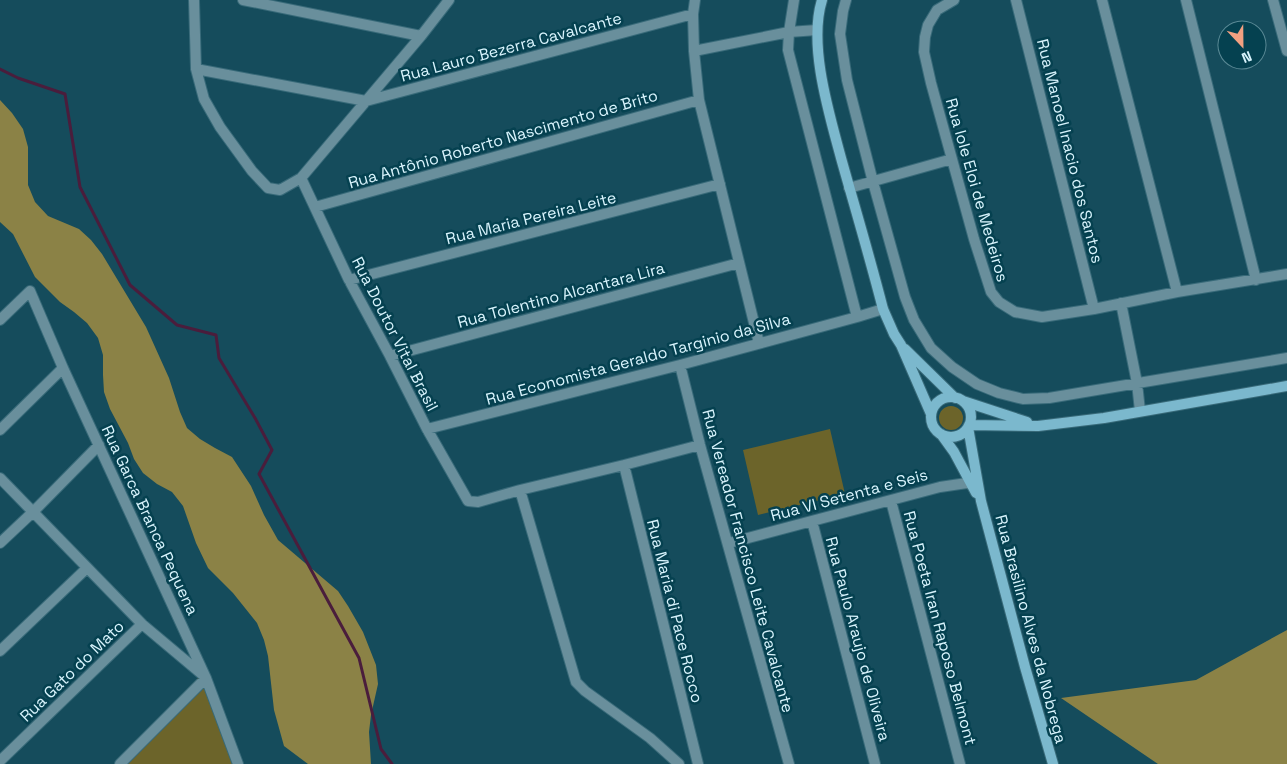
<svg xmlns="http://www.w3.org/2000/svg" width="1287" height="764" font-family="'Space Grotesk',sans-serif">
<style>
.green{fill:#6c642a}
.forest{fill:#8b8246}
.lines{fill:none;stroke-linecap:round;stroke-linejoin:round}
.stream{stroke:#4a1d3c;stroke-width:3}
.street-casing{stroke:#386a79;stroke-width:12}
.secondary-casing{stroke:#386a79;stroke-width:12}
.street{stroke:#698f9c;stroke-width:10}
.secondary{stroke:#7bb8cd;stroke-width:10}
.labels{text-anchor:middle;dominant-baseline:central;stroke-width:5;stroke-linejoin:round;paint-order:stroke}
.street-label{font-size:16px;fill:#d9f4fd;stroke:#054150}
</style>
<rect width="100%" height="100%" fill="#154c5c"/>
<path class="green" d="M939 418a12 12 0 1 1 24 0a12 12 0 1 1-24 0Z
M830 429 845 494 758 515 743 450Z
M200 676 240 764H114Z"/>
<path class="forest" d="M0 100 12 113 23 129 28 147V185L35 202 48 216 79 229 91 240 102 254 146 327 169 378 180 412 187 428 200 439 215 448 232 457 251 486 264 515 278 540 338 591 348 606 363 632 376 665 378 684 371 715 369 732 371 764H308L284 746 274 710 268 656 264 640 257 623 233 593 208 568 196 543 183 506 172 492 157 484 143 473 134 459 128 443 110 409 104 392 103 375V355L98 338 87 323 74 312 60 302 35 277 13 234 0 222Z
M1287 630V764H1158L1061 698 1196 680Z"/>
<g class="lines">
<path class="stream" d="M0 69 18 78 65 94 80 187 130 285 177 325 216 335 219 358 255 418 272 450 259 474 359 658 381 749 392 764"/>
<g class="street-casing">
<path id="street" d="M194 0 196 69 204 99 220 127 252 171 268 188 280 190 301 178 421 36 449 0
M243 0 421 36
M695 0 693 14 694 51 699 100 759 343
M794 0 789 32 788 50 857 317 883 309
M846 0 843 11 840 34 847 80 873 182 905 297 914 320 931 348 952 367 977 384 999 393 1023 399 1049 398 1287 358
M954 0 937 10 928 25 925 37 924 52 931 83 974 239 991 292 999 302 1015 312 1042 317 1094 309 1177 292 1287 274
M1016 0 1094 309
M1102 0 1177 292
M1186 0 1256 280
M1273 0 1287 51
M694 51 789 32 817 30
M196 69 366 101 693 14
M301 178 349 280 390 356 427 429 468 501 478 502 520 490 624 465 700 445
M849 188 952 159
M315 207 699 100
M349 280 720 184
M1121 303 1137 383 1140 411
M0 320 30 291 63 368 206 678 238 764
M390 356 739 263
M680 365 700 445 789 764
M427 429 680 365 857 317
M0 430 63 368
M624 465 698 764
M0 478 142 624 204 676
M520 490 576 682 585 691 650 738 679 764
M891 501 960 764
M812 521 875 764
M0 543 33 512 99 445
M729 543 940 487 967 483 977 486
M0 651 87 568
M0 761 142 624
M120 764 206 678"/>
</g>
<g class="secondary-casing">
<path id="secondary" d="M822 0C808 45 829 113 841 158 855 208 870 258 883 309L894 334 901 345 931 414
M905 349 955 398
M931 417a20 20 0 1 1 40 0a20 20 0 1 1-40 0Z
M963 401 1027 422
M969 425 1038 426 1104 418 1287 386
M968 427 981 501 1025 667 1053 764
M941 434 954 452 976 493"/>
</g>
<use href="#street" class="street"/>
<use href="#secondary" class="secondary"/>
</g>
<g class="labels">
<g class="street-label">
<text transform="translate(511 47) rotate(-15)">Rua Lauro Bezerra Cavalcante</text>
<text transform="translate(503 139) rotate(-16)">Rua Antônio Roberto Nascimento de Brito</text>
<text transform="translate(1070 151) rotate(76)">Rua Manoel Inacio dos Santos</text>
<text transform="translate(977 190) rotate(74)">Rua Iole Eloi de Medeiros</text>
<text transform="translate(531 218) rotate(-14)">Rua Maria Pereira Leite</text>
<text transform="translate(561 295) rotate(-15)">Rua Tolentino Alcantara Lira</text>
<text transform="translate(395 334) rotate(63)">Rua Doutor Vital Brasil</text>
<text transform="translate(638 359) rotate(-15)">Rua Economista Geraldo Targinio da Silva</text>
<text transform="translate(849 495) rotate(-15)">Rua VI Setenta e Seis</text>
<text transform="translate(150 520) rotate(65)">Rua Garca Branca Pequena</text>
<text transform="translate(748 561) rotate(75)">Rua Vereador Francisco Leite Cavalcante</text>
<text transform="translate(675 611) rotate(76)">Rua Maria di Pace Rocco</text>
<text transform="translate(940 628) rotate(75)">Rua Poeta Iran Raposo Belmont</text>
<text transform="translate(1031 629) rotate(75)">Rua Brasilino Alves da Nobrega</text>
<text transform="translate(858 639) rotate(75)">Rua Paulo Araujo de Oliveira</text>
<text transform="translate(72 671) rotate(-44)">Rua Gato do Mato</text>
</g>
</g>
<g transform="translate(1242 45) rotate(158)"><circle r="24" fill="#054150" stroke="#5a8995"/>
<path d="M0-4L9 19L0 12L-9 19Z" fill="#f2a081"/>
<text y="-8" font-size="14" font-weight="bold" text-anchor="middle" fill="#d9f4fd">N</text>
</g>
</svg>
